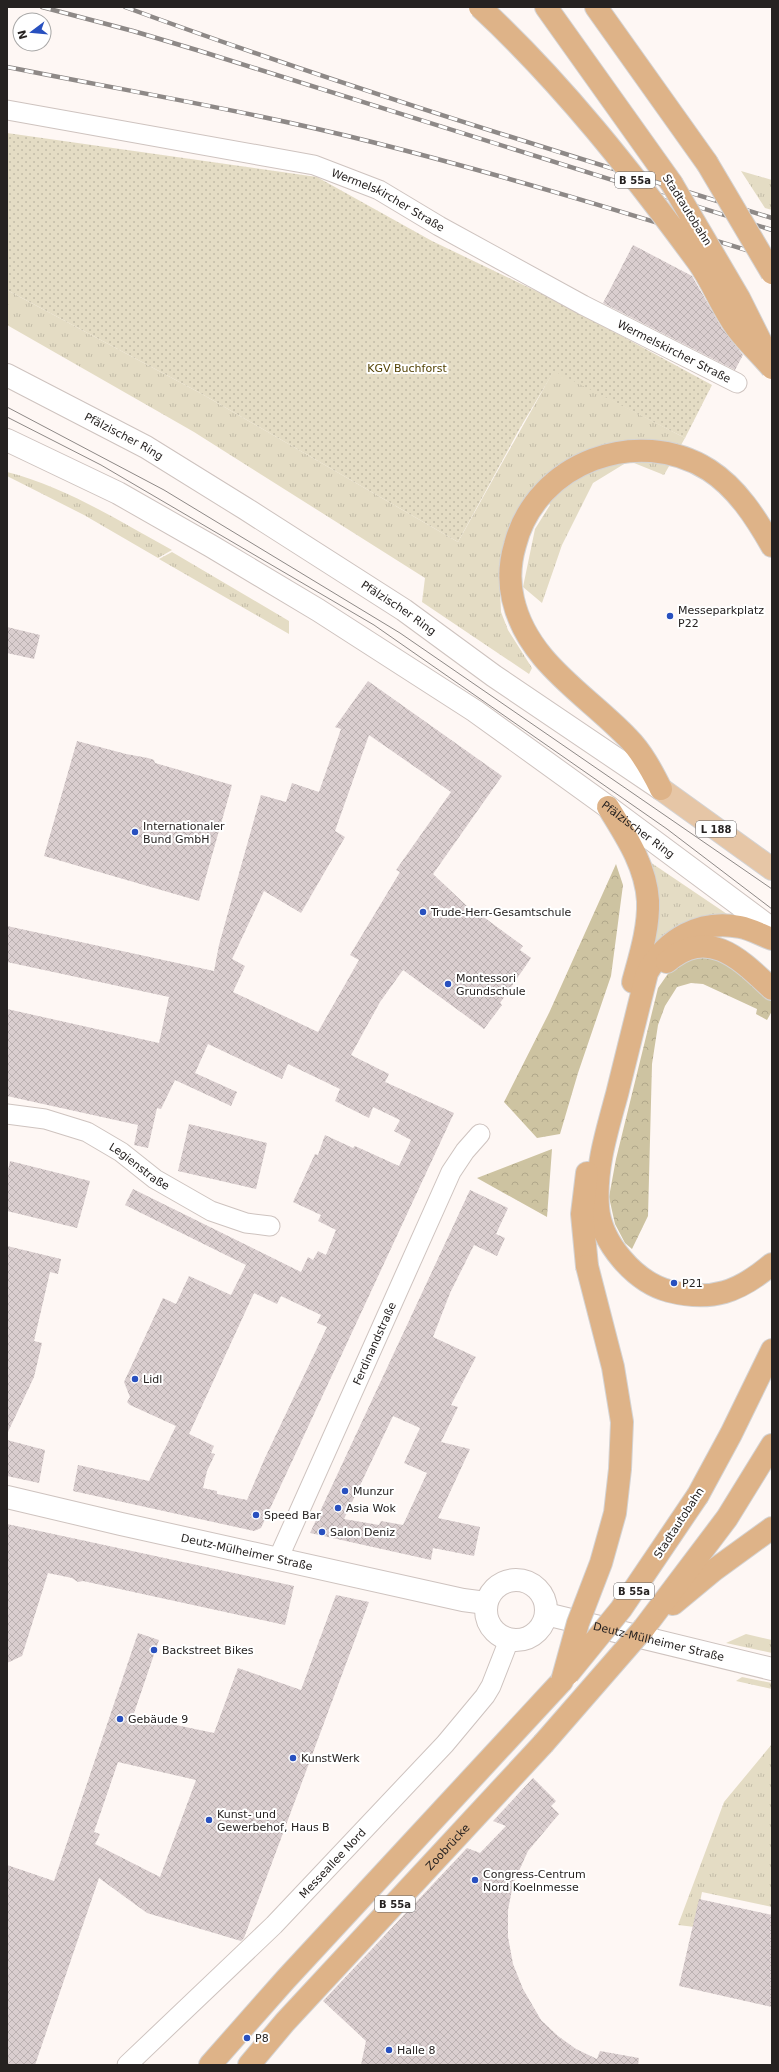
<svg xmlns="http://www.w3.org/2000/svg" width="779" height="2072" font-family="'DejaVu Sans',sans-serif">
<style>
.grass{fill:url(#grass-tufts)}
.forest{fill:url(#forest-crowns)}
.park{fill:url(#park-dots)}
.building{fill:url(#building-cross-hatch);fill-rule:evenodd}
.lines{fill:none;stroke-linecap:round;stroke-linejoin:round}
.minor-casing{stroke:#cec3bf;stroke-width:21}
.tertiary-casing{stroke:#cec3bf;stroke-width:24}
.secondary-casing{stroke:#cec3bf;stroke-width:24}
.primary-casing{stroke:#d4d3d3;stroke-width:24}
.trunk-casing{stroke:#d4d3d3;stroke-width:24}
.minor{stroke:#fff;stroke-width:19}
.tertiary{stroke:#fff;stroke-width:22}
.secondary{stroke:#fff;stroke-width:22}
.primary{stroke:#e6c6a6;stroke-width:22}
.trunk{stroke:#deb388;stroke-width:22}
.tram{stroke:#8e8987;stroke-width:1}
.rail-casing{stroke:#8e8987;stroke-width:4.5}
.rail{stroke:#fff;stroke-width:3;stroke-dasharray:9;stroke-linecap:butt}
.trunk-bridge-casing{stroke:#d4d3d3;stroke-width:24;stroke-linecap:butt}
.trunk-bridge{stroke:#deb388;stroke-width:22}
.poi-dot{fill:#2850bf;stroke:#fff;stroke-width:1.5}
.labels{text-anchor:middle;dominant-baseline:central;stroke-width:4;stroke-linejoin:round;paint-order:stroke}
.shield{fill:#fff;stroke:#676464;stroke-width:1}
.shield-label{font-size:10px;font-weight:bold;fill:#262221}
.street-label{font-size:11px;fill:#262221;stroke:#fff}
.park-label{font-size:11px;fill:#534204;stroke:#fff}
.poi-label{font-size:11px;fill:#262221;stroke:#fff;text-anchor:start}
</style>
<defs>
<pattern id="grass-tufts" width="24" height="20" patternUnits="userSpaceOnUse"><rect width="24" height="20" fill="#e4dcc4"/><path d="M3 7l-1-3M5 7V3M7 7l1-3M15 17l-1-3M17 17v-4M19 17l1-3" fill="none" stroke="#c3bca8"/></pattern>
<pattern id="forest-crowns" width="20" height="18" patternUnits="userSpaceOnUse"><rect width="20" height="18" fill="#cdc3a1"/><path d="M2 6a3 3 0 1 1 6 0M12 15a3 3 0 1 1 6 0" fill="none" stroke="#b0a78a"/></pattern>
<pattern id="park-dots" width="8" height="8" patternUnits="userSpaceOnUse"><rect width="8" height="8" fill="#e4dcc4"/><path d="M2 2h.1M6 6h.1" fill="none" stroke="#c3bca8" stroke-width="1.8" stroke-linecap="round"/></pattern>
<pattern id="building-cross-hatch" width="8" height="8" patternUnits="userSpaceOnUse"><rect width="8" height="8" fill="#dacecf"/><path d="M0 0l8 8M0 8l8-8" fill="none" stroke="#bbb1b1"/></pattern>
</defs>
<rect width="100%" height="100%" fill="#fef7f4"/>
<path class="grass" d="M741 171 772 180V210L765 208Z
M7 290 202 394 458 542 554 370 685 438 664 475 629 461 593 483 562 545 542 603 523 587 535 529 550 505 536 485 509 528 499 569 501 612 508 630 532 668 529 674 422 602 425 578 194 432 7 325Z
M7 472C66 487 119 521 172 550L158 558 84 515 7 476Z
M172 552 289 621V634L159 559Z
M650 862 727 914 728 917 654 949Z
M746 1634 772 1640V1653L726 1643Z
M742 1677 772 1683V1689L736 1681Z
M772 1744V1907L702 1892 695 1927 678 1925 724 1802Z"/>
<path class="forest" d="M616 864 623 885 611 976 578 1073 560 1134 537 1138 504 1102 549 1013Z
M686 957 721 958 772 1002V1011L767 1020 756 1014 757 1009 703 984 691 983 677 987 665 1006 658 1025 652 1064 648 1216 632 1249 625 1243 615 1224 609 1197 616 1159 658 988 672 968Z
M552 1149 547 1217 477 1178Z"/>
<path class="park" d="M7 133 317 177 432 241 557 301 712 385 685 438 554 371 520 428 458 542 202 394 7 290Z"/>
<path class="building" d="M633 245 692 276 722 328 743 355 735 370 603 303Z
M7 627 40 635 34 659 7 653Z
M368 681 502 776 433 874 469 908 470 907 523 946 520 950 531 958 500 1003 502 1005 484 1029 403 970 380 1002 351 1055 389 1074 385 1082 454 1113 261 1528 254 1531 73 1491 78 1465 149 1481 176 1426 130 1405 127 1402 130 1397 124 1382 163 1298 176 1304 189 1276 231 1295 246 1265 125 1205 133 1189 301 1272 308 1257 313 1260 318 1251 326 1255 336 1230 318 1221 321 1215 293 1202 315 1154 318 1155 325 1135 353 1148 355 1146 399 1166 411 1140 394 1131 400 1120 373 1107 369 1118 335 1101 340 1089 288 1064 282 1079 208 1044 195 1073 237 1092 231 1106 175 1080 161 1109 157 1108 148 1148 134 1145 138 1125 7 1096V1009L159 1043 169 997 7 962V926L214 971 219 945 261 795 286 802 292 783 319 792 341 729 335 727ZM369 735 451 792 396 870 400 872 350 955 359 960 318 1032 233 992 245 966 232 959 264 891 301 913 345 837 335 831ZM254 1293 277 1304 281 1296 321 1315 317 1323 327 1327 264 1460 247 1500 217 1494V1491L203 1488 207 1471 215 1454 211 1453 214 1446 189 1434Z
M77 741 126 754 148 758 154 760 155 763 232 785 199 901 44 856Z
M189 1124 267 1143 256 1189 178 1171Z
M10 1161 90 1181 77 1228 7 1211V1175Z
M470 1190 508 1208 496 1234 505 1238 497 1256 474 1245 450 1293 433 1337 476 1357 451 1405 458 1407 441 1442 470 1449 438 1518 480 1527 474 1556 433 1548 431 1560 310 1533ZM393 1416 420 1428 404 1463 427 1473 403 1525 381 1521 379 1525 344 1519Z
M7 1246 61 1259 58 1274 50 1272 34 1341 42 1343 34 1377 7 1434Z
M7 1440 45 1450 39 1483 7 1476Z
M7 1524 294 1586 285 1625 83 1581 78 1582 72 1578 48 1573 22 1656 7 1663Z
M336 1595 369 1602 244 1938 241 1941 147 1913 99 1878 35 2065H7V1865L54 1881 138 1633 159 1640 133 1716 214 1733 238 1668 301 1690ZM118 1762 196 1780 160 1877 95 1844 100 1834 94 1832Z
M533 1778 556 1801 551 1806 559 1814 528 1851 513 1884 508 1910V1937L513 1964 523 1989 541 2020 558 2036 576 2049 597 2059 600 2051 639 2058 638 2065H361L366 2041 323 2001 467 1848 480 1853 506 1826 493 1821Z
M699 1899 772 1915V2007L679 1986Z"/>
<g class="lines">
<g class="minor-casing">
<g id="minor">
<path id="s1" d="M7 110 314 165 379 190 439 226 583 305 737 383"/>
<path id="s2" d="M7 1114 45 1119 87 1132 121 1152 155 1179 211 1211 246 1223 270 1226"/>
<path id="s3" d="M278 1559 451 1172 465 1151 480 1134"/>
<path id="s4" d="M127 2065 274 1925 445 1744 485 1696 491 1686 509 1640"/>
</g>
</g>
<g class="tertiary-casing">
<g id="tertiary">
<path id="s5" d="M7 1497 121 1524 463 1600 486 1603"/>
<circle cx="516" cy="1610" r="30"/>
<path id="s6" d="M546 1614 772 1669"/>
</g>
</g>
<g class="secondary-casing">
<g id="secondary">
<path id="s7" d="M7 375 146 447 246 509 404 610 494 676 661 789"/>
<path id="s8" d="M7 440 118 493 211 546 318 610 475 711 608 807 772 929"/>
</g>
</g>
<g class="primary-casing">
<path id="primary" d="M661 789 772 869"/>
</g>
<g class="trunk-casing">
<g id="trunk">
<path d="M546 7 672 184"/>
<path d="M596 7 707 163"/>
<path d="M661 789C652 771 642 752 628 738 586 694 527 662 513 599 509 582 510 562 515 545 536 462 638 425 709 470 737 488 756 518 772 546"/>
<path d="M608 807C626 836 646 866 648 901 649 928 640 956 633 982"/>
<path d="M772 939C761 935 751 929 740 927 700 919 666 939 647 973 637 1013 627 1054 617 1094 607 1131 595 1168 598 1207 601 1243 635 1282 669 1291 712 1302 739 1292 772 1264"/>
<path d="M667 962C709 926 741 960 772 989"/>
<path d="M587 1173 582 1214 587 1266"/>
<path d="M698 1495 731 1434 772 1350"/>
<path d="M673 1604 714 1570 772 1528"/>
<path d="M644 1628 727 1518 772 1445"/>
<path d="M210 2065 286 1979 562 1681"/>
<path id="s9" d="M249 2065 285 2022 543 1744"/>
</g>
</g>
<use href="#minor" class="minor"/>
<use href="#tertiary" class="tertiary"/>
<use href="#secondary" class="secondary"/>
<use href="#primary" class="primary"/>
<use href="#trunk" class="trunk"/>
<path class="tram" d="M7 407 164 490 400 633 772 889
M7 417 101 465 374 625 667 829 772 909"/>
<g class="rail-casing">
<path id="rail" d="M42 7 133 31 200 51 772 230
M125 7C338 85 555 151 772 218
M7 67C129 91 252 112 372 142 507 176 639 217 772 258"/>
</g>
<use href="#rail" class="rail"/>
<g class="trunk-bridge-casing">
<path id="trunk-bridge" d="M480 7C562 83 632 172 698 262 713 283 722 309 738 330 748 343 761 355 772 368
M707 163 772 273
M672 184 739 298 764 348
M568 1674 621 1609 698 1495
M562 1681 578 1623 601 1563 615 1513 620 1469 622 1422 613 1367 587 1266
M543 1744 644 1628"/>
</g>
<use href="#trunk-bridge" class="trunk-bridge"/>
</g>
<g class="poi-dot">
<circle cx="670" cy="616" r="4"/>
<circle cx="135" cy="832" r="4"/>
<circle cx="423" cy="912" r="4"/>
<circle cx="448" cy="984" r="4"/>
<circle cx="674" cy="1283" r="4"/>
<circle cx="135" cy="1379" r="4"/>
<circle cx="345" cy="1491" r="4"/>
<circle cx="338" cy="1508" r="4"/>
<circle cx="256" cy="1515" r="4"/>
<circle cx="322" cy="1532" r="4"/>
<circle cx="154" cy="1650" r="4"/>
<circle cx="120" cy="1719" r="4"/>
<circle cx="293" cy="1758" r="4"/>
<circle cx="209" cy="1820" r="4"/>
<circle cx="475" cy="1880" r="4"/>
<circle cx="247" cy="2038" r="4"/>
<circle cx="389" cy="2050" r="4"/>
</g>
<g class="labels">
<g class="shield">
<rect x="615" y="172" width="40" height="16" rx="3"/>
<rect x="696" y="821" width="40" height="16" rx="3"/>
<rect x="614" y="1583" width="40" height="16" rx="3"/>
<rect x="375" y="1896" width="40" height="16" rx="3"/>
</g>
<g class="shield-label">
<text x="635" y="180">B 55a</text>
<text x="716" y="829">L 188</text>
<text x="634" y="1591">B 55a</text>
<text x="395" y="1904">B 55a</text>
</g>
<g class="street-label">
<text stroke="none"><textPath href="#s1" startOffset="394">Wermelskircher Straße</textPath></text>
<text transform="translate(687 210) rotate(58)">Stadtautobahn</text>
<text stroke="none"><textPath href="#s1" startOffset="718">Wermelskircher Straße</textPath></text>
<text stroke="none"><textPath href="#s7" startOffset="132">Pfälzischer Ring</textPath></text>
<text stroke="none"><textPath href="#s7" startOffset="456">Pfälzischer Ring</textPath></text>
<text stroke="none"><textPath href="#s8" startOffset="743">Pfälzischer Ring</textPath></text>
<text stroke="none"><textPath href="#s2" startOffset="145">Legienstraße</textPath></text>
<text stroke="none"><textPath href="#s3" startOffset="236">Ferdinandstraße</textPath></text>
<text transform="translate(679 1523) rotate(-57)">Stadtautobahn</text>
<text stroke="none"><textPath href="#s5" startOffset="246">Deutz-Mülheimer Straße</textPath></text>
<text stroke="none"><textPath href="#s6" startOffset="116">Deutz-Mülheimer Straße</textPath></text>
<text stroke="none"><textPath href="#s9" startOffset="295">Zoobrücke</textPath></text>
<text stroke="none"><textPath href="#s4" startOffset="288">Messeallee Nord</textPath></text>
</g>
<g class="park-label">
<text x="407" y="368">KGV Buchforst</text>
</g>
<g class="poi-label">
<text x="678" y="610">Messeparkplatz<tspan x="678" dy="13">P22</tspan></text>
<text x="143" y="826">Internationaler<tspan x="143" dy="13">Bund GmbH</tspan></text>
<text x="431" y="912">Trude-Herr-Gesamtschule</text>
<text x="456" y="978">Montessori<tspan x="456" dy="13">Grundschule</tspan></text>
<text x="682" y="1283">P21</text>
<text x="143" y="1379">Lidl</text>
<text x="353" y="1491">Munzur</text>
<text x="346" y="1508">Asia Wok</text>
<text x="264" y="1515">Speed Bar</text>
<text x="330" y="1532">Salon Deniz</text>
<text x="162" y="1650">Backstreet Bikes</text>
<text x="128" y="1719">Gebäude 9</text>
<text x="301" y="1758">KunstWerk</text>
<text x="217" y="1814">Kunst- und<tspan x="217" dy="13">Gewerbehof, Haus B</tspan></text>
<text x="483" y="1874">Congress-Centrum<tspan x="483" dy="13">Nord Koelnmesse</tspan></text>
<text x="255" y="2038">P8</text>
<text x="397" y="2050">Halle 8</text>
</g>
</g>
<rect width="779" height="2072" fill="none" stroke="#262221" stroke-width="16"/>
<g transform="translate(32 32) rotate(254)"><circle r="19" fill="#ffffff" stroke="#a8a7a6"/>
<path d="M0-3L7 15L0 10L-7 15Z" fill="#2850bf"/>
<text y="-6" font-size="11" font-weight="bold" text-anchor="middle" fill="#262221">N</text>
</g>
</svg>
